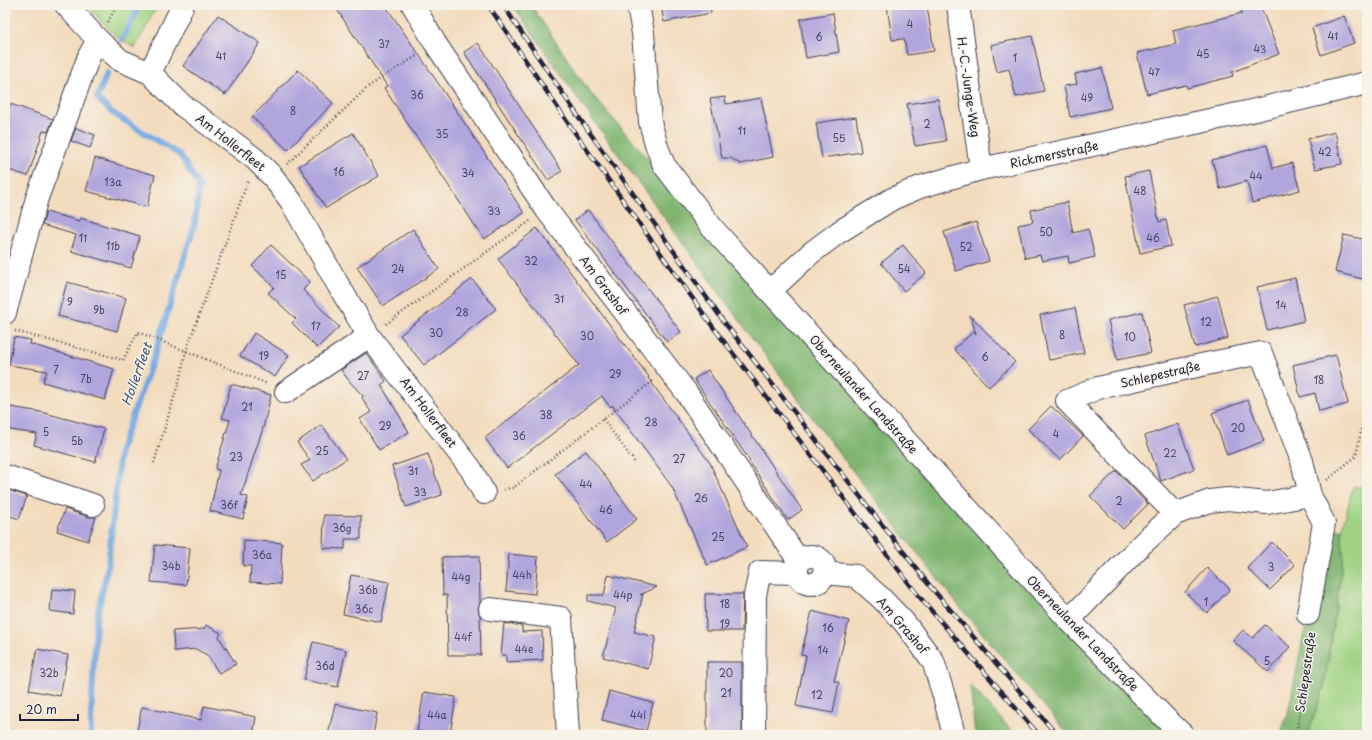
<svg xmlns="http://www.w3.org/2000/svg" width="1372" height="740" font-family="'Playpen Sans',sans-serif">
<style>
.green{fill:#9fd383;stroke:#607a5f}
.forest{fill:#7fb571;stroke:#506c56}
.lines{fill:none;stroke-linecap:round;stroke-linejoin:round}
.stream{stroke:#77a9e2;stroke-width:6}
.building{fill:#b0a5dd}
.minor-casing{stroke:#413e4f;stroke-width:24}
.path{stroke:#413e4f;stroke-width:2.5;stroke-dasharray:1 3;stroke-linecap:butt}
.minor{stroke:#fff;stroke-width:22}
.rail-casing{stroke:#22223b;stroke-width:4.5}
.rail{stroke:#f7f3e8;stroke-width:3;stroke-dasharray:9;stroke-linecap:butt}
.labels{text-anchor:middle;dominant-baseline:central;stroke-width:3;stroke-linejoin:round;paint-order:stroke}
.number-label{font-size:10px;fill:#464364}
.street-label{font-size:12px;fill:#22223b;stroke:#f7f3e8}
.water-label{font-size:13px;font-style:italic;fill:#405175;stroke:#f7f3e8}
</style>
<rect width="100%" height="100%" fill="#f7f3e8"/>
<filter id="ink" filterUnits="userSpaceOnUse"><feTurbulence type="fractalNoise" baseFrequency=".025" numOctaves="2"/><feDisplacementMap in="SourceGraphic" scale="8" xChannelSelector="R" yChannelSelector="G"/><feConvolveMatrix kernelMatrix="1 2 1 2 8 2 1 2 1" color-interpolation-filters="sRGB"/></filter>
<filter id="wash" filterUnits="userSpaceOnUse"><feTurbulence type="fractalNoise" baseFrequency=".012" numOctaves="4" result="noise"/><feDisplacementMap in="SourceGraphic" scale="16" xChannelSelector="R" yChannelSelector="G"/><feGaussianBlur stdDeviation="0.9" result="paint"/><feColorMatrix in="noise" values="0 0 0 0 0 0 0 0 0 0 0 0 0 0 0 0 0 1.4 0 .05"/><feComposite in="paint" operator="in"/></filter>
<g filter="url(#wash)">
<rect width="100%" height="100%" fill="#f3dcbe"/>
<path class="green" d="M86 5H158L135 48 117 37Z
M1353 486 1367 488V735H1308L1324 687 1343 559 1342 530Z"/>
<path class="forest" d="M513 5H531L589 91 766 294 1179 735H1069L958 605 841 456 747 331 585 109Z
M1325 528 1342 530 1343 559 1324 687 1308 735H1280L1288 713Z
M970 685 1016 735H975Z"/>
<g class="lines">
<path class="stream" d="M122 40 140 5
M91 735V720L96 621 108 565 120 450 155 354 195 223 199 186 180 155 111 112 97 98 107 73"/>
</g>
<g id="blocks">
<path class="building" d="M334 5H385L424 62 524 213 484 239 384 88 387 86Z
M661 5H710L711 13 664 22Z
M887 5H909L910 8 927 6 934 51 907 55 904 39 892 40Z
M1239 5H1260L1279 54 1232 72 1233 76 1187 88 1186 85 1147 94 1137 53 1176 44 1173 30 1242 13Z
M833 13 839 52 806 58 800 19Z
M218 15 260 43 225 95 183 66Z
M1344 16 1354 43 1321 55 1312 28Z
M1032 36 1044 91 1016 97 1009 69 997 72 991 45Z
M478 43 562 171 548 180 464 52Z
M1102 68 1111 108 1070 117 1064 86 1077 84 1075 74Z
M298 70 333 103 288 150 252 117Z
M725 97 726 104 761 98 773 157 740 164 731 158H722L710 99Z
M938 99 946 141 915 146 907 104Z
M5 102 53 119 48 132 43 131 28 176 5 169Z
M856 117 861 152 822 158 816 123Z
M76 128 95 135 90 148 71 141Z
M1335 132 1342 164 1315 169 1308 139Z
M353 133 379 176 326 208 299 166Z
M1267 145 1273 168 1292 163 1300 190 1252 203 1247 181 1220 189 1212 160Z
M95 158 155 175 147 207 86 191Z
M1149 171 1159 222 1166 220 1171 246 1140 253 1125 176Z
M1067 202 1073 233 1088 229 1095 257 1069 263 1068 256 1042 261 1040 255 1025 258 1018 225 1033 222 1031 210Z
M588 210 681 332 667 342 575 220Z
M46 212 80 221V218L140 236 131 268 71 251 76 235 42 225Z
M976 222 989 261 956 271 944 232Z
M537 228 649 377 648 378 710 463 747 547 707 565 672 487 612 405 610 407 602 396 507 468 485 438 579 365 498 259Z
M413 229 439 269 383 306 357 267Z
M1344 235 1367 240V280L1335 272Z
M271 245 310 282 303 290 339 327 317 348 292 323 296 319 268 293 274 287 252 266Z
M903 245 926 273 904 291 881 263Z
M1295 278 1304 321 1267 330 1257 287Z
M472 279 496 309 424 365 400 335Z
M67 282 126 298 117 331 58 316Z
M1218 296 1228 338 1195 347 1184 305Z
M1075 308 1084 353 1049 360 1040 315Z
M1142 312 1151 353 1117 360 1108 320Z
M970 315 1015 362 989 387 954 349 974 331 976 334Z
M254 333 289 355 275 377 240 356Z
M14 337 31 340 30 344 114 369 105 400 43 382 47 371 9 365Z
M366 353 386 381 381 385 409 432 379 450 360 419 371 412 362 398 363 396 350 382 341 370Z
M1336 355 1348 404 1319 411 1315 393 1300 397 1293 365Z
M708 370 802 510 788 520 749 461H750L694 379Z
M231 384 271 395 263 428 241 495 248 497 243 519 210 511 219 470 215 469 230 420 222 418Z
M1248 400 1264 441 1227 455 1212 413Z
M5 406 41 412 104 429 95 462 34 445 37 434 5 429Z
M1051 406 1083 436 1060 460 1028 429Z
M1178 424 1194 469 1161 481 1145 436Z
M322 425 346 459 313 481 301 465 310 460 297 442Z
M586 451 637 519 607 542 555 474Z
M428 454 442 495 406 507 392 466Z
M1116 471 1148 504 1123 529 1090 496Z
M5 489 27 496 19 519 5 514Z
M65 509 89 517H96L88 541 57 531Z
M324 515 361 516V539H345V549L323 548Z
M244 540 282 543 280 584 250 582 251 566H243Z
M1272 542 1295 565 1270 590 1247 568Z
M155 545 190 548 186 585 151 582Z
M509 554 538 557 535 594 506 591Z
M479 556 480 603 478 608 480 616 481 655H448L447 595H443L442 557Z
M1207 568 1230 589 1207 613 1185 592Z
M351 575 389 582 381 622 343 614Z
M608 575 657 587 640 595 643 594 634 632 656 637 648 669 603 657 616 608 588 601V595H604Z
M52 589 75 591 73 614 50 611Z
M705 594H743L742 631H706Z
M812 611 849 621 834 681 839 682 833 713 796 706 806 656 801 655Z
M504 623 522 626V632L542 631 543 660 506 662V655H501Z
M206 625 221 633 219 637 236 664 219 673 207 655 196 649 174 651 173 631 204 629Z
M1265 625 1290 647 1268 672 1233 641 1243 630 1253 638Z
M313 642 346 650 338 687 304 680Z
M37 649 68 655 60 696 29 690Z
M707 662H742V735H707Z
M609 691 653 703 646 731 602 720Z
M424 692 456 697 450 735H441L417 731Z
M335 704 377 713 373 735H328Z
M204 706 256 717 253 735H136L142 707 201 720Z"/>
</g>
</g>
<g filter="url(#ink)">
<use href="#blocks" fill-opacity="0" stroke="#413e4f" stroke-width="1"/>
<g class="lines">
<g class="minor-casing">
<path id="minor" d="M66 5 98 40 120 60 150 73 182 105 234 143 255 159 273 177 291 201 337 283 369 336 471 469 484 493
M413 5 435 43 546 209 686 392 799 561
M638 5 643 33 650 122 657 147 664 165 714 230 1069 620 1166 719 1183 735
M958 5 981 169
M150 73 183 5
M770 291 811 253 839 232 892 199 920 187 981 169 1247 112 1367 83
M5 313 37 198 89 56 98 40
M286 392 369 336
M5 476 93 505
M1175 514 1067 401 1098 388 1206 364 1261 353 1302 461 1310 495 1324 523 1308 614
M797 570a14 14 0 1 1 28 0a14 14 0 1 1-28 0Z
M824 573 856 576 881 598 904 622 933 661 944 696 954 735
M490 609 561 618 568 735
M1069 620 1143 543 1175 514 1210 501 1228 499 1267 503 1310 495
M754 735 755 595 760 572 797 573"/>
</g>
<path class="path" d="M108 22 117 5
M287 164 369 86 418 55
M386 324 530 221
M15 331 123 360 138 332 268 384
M603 419 636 464
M154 463 182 371 186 351 248 181
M1327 480 1356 456 1367 401
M504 489 513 488 653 381
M1296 735 1302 701 1310 633"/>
<use href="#minor" class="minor"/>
<g class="rail-casing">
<path id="rail" d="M488 5 568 123 713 327 917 594 1039 735
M503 5 578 116 724 322 930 586 1057 735"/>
</g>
<use href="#rail" class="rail"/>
</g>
</g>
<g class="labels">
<g class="number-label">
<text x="910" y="23">4</text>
<text x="1333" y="35">41</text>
<text x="819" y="36">6</text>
<text x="384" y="43">37</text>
<text x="1260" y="48">43</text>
<text x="1203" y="53">45</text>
<text x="221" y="55">41</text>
<text x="1015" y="57">1</text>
<text x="1154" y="71">47</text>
<text x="417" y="94">36</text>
<text x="1087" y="97">49</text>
<text x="293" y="110">8</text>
<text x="927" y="123">2</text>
<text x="742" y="130">11</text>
<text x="442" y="133">35</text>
<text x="839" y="137">55</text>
<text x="1325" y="151">42</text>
<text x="339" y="171">16</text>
<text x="468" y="172">34</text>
<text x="1256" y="175">44</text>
<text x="113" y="181">13a</text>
<text x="1140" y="190">48</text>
<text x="494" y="210">33</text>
<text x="1046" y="231">50</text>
<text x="83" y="237">11</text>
<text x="1153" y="237">46</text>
<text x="113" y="245">11b</text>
<text x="966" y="246">52</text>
<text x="531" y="260">32</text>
<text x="398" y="268">24</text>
<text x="904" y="268">54</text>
<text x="281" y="274">15</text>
<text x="559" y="298">31</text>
<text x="70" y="301">9</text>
<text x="1281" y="304">14</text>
<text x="99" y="309">9b</text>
<text x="462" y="311">28</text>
<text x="1206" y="321">12</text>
<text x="316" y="325">17</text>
<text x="436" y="332">30</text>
<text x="1062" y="334">8</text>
<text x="587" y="335">30</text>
<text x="1130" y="336">10</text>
<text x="264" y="355">19</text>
<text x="985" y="356">6</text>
<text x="56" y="369">7</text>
<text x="615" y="373">29</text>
<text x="363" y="375">27</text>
<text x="86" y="378">7b</text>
<text x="1319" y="379">18</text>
<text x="247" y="406">21</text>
<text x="546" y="414">38</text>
<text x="651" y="421">28</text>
<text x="385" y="425">29</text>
<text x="1238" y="427">20</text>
<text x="46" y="431">5</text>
<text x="1056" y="433">4</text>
<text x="519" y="435">36</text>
<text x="77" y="440">5b</text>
<text x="322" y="450">25</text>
<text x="1170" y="452">22</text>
<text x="236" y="456">23</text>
<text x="679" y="458">27</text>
<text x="413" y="470">31</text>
<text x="586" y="483">44</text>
<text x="420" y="491">33</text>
<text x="701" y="497">26</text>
<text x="1119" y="500">2</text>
<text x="229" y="504">36f</text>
<text x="606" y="509">46</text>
<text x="342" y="527">36g</text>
<text x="718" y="536">25</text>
<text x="262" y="554">36a</text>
<text x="171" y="565">34b</text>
<text x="1271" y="566">3</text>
<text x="522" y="574">44h</text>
<text x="461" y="576">44g</text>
<text x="368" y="589">36b</text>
<text x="623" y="594">44p</text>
<text x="1206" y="601">1</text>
<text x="725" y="603">18</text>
<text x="364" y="608">36c</text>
<text x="725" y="623">19</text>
<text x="828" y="627">16</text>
<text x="463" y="636">44f</text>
<text x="524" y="648">44e</text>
<text x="823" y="649">14</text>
<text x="1267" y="660">5</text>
<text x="325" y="665">36d</text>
<text x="49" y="672">32b</text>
<text x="726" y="672">20</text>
<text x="726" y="692">21</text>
<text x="817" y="694">12</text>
<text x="437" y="714">44a</text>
<text x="638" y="714">44l</text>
</g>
<g class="street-label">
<text transform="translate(969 87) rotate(82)">H.-C.-Junge-Weg</text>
<text transform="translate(231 142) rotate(38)">Am Hollerfleet</text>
<text transform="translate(1054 154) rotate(-12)">Rickmersstraße</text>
<text transform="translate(604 285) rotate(53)">Am Grashof</text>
<text transform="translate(1160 374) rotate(-13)">Schlepestraße</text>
<text transform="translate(864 394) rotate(48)">Oberneulander Landstraße</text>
<text transform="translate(429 412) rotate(53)">Am Hollerfleet</text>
<text transform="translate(903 625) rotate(49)">Am Grashof</text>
<text transform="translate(1083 633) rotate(46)">Oberneulander Landstraße</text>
<text transform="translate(1305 672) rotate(-82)">Schlepestraße</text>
</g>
<g class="water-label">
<text transform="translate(136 374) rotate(-70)">Hollerfleet</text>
</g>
</g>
<rect width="1372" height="740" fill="none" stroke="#f7f3e8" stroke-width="20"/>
<path d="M20 714v6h58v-6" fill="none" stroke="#22223b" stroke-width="2"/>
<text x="26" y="714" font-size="12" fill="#22223b" stroke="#f7f3e8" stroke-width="3" paint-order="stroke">20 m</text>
</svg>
